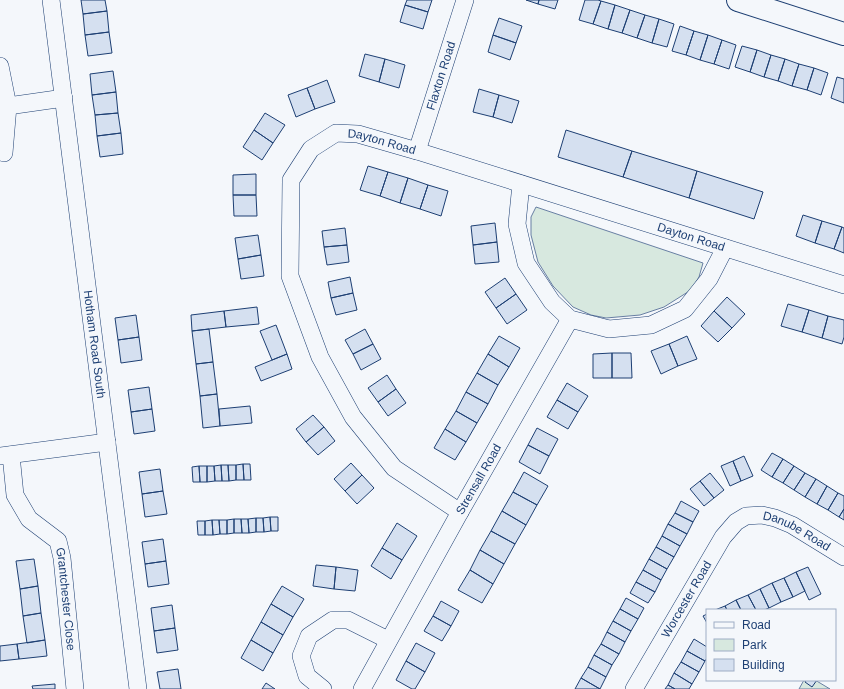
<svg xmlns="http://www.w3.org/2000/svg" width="844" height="689" font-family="Arial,sans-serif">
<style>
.green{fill:#d7e8df;stroke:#687fa3}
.building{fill:#d5e0f0;stroke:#1d3f73}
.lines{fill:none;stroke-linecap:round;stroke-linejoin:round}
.street-casing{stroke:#1d3f73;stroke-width:18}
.secondary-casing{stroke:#1d3f73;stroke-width:24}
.street{stroke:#f4f7fb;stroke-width:17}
.secondary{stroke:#f4f7fb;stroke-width:22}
.labels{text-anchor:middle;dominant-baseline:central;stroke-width:3;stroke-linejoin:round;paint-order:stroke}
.street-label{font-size:12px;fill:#1d3f73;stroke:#f4f7fb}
</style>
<rect width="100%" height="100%" fill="#f4f7fb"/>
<path class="green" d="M536 207 703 263 699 277 691 290 664 307 640 315 606 318 591 315 573 307 553 286 538 262 531 235V217Z
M804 680H815L830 689H799Z"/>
<path class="building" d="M81 0H105L107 11 83 14Z
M407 0H432L428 12 405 5Z
M526 0H539L538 4Z
M539 0H558L555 9 538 4Z
M585 0H598L601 1 593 24 579 20Z
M601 1 615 5 608 29 593 24Z
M405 5 428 12 423 29 400 22Z
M615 5 630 10 622 33 608 29Z
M630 10 645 15 637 38 622 33Z
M107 11 109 32 85 35 83 14Z
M645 15 659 19 652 43 637 38Z
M499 18 522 26 516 43 493 35Z
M659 19 674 24 667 47 652 43Z
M680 26 694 31 686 55 672 51Z
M694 31 708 35 700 60 686 55Z
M109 32 112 53 88 56 85 35Z
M493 35 516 43 510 60 488 52Z
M708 35 722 40 714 64 700 60Z
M722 40 736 45 729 69 714 64Z
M742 46 757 50 750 72 735 67Z
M757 50 771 55 764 77 750 72Z
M365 54 385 59 379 82 359 76Z
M771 55 785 59 778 81 764 77Z
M385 59 405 65 399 88 379 82Z
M785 59 799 64 792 86 778 81Z
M799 64 814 68 807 90 792 86Z
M814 68 828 73 821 95 807 90Z
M113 71 116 92 92 95 90 74Z
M837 77 844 79V103L831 98Z
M327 80 335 102 315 109 307 88Z
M307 88 315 109 296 117 288 95Z
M479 89 499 95 493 117 473 112Z
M116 92 118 113 95 115 92 95Z
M499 95 519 101 512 123 493 117Z
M118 113 121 133 97 136 95 115Z
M265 113 285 125 273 143 254 130Z
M254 130 273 143 262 160 243 147Z
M566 130 632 151 623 177 558 157Z
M121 133 123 154 100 157 97 136Z
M632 151 697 171 689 198 623 177Z
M368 166 388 172 380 196 360 190Z
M697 171 763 192 754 219 689 198Z
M388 172 408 178 400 203 380 196Z
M256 174V195H233V175Z
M408 178 428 185 420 209 400 203Z
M428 185 448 191 441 216 420 209Z
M233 195H256L257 216H234Z
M803 215 822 221 815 243 796 236Z
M822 221 842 227 834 249 815 243Z
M495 223 497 242 473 245 471 226Z
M842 227 844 228V253L834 249Z
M345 228 347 245 324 247 322 231Z
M258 235 261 255 238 259 235 238Z
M497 242 499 262 475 264 473 245Z
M347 245 349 262 327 265 324 247Z
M261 255 264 276 241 279 238 259Z
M350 277 353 293 331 298 328 282Z
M505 278 516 294 496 308 485 292Z
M353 293 357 310 336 315 331 298Z
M516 294 527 310 507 324 496 308Z
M727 297 745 314 732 328 714 311Z
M788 304 809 310 802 332 781 326Z
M257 307 259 324 226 327 224 311Z
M809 310 828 316 822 338 802 332Z
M224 311 226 327 192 331 191 315Z
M714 311 732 328 718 342 701 326Z
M136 315 139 337 118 340 115 318Z
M828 316 844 320V337L842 344 822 338Z
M276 325 287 354 272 360 260 331Z
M209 329 213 362 196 364 192 331Z
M365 329 373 344 353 354 345 340Z
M499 336 520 348 509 367 488 354Z
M687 336 697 359 678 366 669 344Z
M139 337 142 360 121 363 118 340Z
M373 344 381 359 361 370 353 354Z
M669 344 678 366 661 374 651 351Z
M612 353H631L632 378H612Z
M612 353V378H593V354Z
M287 354 292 369 261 381 255 367Z
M488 354 509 367 498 385 477 373Z
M213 362 217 394 200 396 196 364Z
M477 373 498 385 488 404 466 392Z
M387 375 396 389 378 402 368 388Z
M567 383 588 396 578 412 557 400Z
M149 387 152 409 131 412 128 390Z
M396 389 406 403 388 416 378 402Z
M466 392 488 404 477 423 456 411Z
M217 394 220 426 203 428 200 396Z
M557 400 578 412 568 429 547 417Z
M250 406 252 423 220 426 219 409Z
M152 409 155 431 134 434 131 412Z
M456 411 477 423 466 442 445 429Z
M313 415 324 427 306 442 296 429Z
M324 427 335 441 318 455 306 442Z
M537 428 558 439 549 456 528 445Z
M445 429 466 442 455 460 434 448Z
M528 445 549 456 540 474 519 462Z
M772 453 783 459 772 477 761 470Z
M744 456 753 476 741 481 733 461Z
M783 459 794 466 783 483 772 477Z
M733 461 741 481 730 486 721 466Z
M351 463 362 475 345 491 334 479Z
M243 464H250L251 480H244Z
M243 464 244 480H236V465Z
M221 465H228L229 481H222Z
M221 465 222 481H215L214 466Z
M228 465H236V480L229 481Z
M199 466H207V482H200Z
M199 466 200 482H193L192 467Z
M207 466H214L215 481 207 482Z
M794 466 805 473 794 490 783 483Z
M160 469 163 491 142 494 139 472Z
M524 472 548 486 537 505 513 492Z
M710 473 724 490 714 498 700 481Z
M805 473 816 479 805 497 794 490Z
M362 475 374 488 357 504 345 491Z
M816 479 827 486 817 504 805 497Z
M700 481 714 498 704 506 690 489Z
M827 486 838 493 828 510 817 504Z
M163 491 167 514 145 517 142 494Z
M513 492 537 505 526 525 502 511Z
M838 493 844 496V509L839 517 828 510Z
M681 501 699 511 693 522 675 513Z
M844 509V520L839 517Z
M502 511 526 525 515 544 491 531Z
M675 513 693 522 687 534 668 524Z
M270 517H278V531H271Z
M270 517 271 531 264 532 263 518Z
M256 518H263L264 532H256Z
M256 518V532L249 533 248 519Z
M234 519H241L242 533H234Z
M234 519V533L227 534V520Z
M241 519H248L249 533H242Z
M212 520H219L220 534 213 535Z
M212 520 213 535H205V521Z
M219 520H227V534H220Z
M197 521H205V535H198Z
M397 523 417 536 402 560 382 548Z
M668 524 687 534 680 546 662 536Z
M491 531 515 544 504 564 480 550Z
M662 536 680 546 674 557 656 547Z
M163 539 166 561 145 564 142 542Z
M656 547 674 557 667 569 649 559Z
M382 548 402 560 391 579 371 566Z
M480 550 504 564 493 584 470 570Z
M34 559 38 586 20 589 16 561Z
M649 559 667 569 661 580 643 570Z
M166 561 169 584 148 587 145 564Z
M316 565 336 567 334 589 313 586Z
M336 567 358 570 355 591 334 589Z
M808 567 821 594 809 600 796 572Z
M470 570 493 584 482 603 458 590Z
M643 570 661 580 655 592 636 582Z
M796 572 805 591 793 597 784 578Z
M784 578 793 597 781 602 772 583Z
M636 582 655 592 648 603 630 593Z
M772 583 781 602 769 608 760 589Z
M38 586 41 613 23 616 20 589Z
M282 586 304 599 293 617 271 604Z
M760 589 769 608 764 610H756L748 595Z
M748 595 756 610H741L736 600Z
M626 598 644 608 638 619 620 609Z
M736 600 741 610H727L725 606Z
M441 601 459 611 451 626 433 616Z
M271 604 293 617 283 635 261 622Z
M172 605 175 628 154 631 151 608Z
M725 606 727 610H715Z
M620 609 638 619 631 631 613 621Z
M41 613 45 640 27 643 23 616Z
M707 614V623L703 616Z
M433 616 451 626 442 641 424 631Z
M613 621 631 631 625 642 607 632Z
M261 622 283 635 273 653 251 640Z
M175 628 178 650 157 653 154 631Z
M607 632 625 642 619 654 601 644Z
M694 639 707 647V658L705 661 687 651Z
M45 640 47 656 19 659 17 644Z
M251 640 273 653 263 671 241 658Z
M416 643 435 653 425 672 406 661Z
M17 644 19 659 0 661V646Z
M601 644 619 654 612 665 594 655Z
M687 651 705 661 699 672 681 662Z
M594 655 612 665 606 677 588 667Z
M406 661 425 672 415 689H412L396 680Z
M681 662 699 672 692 684 674 673Z
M588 667 606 677 600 689 581 678Z
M178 669 181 689H160L157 672Z
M674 673 692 684 689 689H675L668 685Z
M581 678 600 689H575Z
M806 680H817L812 687 805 682Z
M266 683 275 689H262Z
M55 684V689H33L32 686Z
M668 685 675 689H665Z"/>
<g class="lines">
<g class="street-casing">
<g id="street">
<path id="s1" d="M51 0 138 689"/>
<path d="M0 66 8 106 4 153"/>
<path d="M8 106 64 98"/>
<path id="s2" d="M417 151 465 0"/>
<path d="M521 184 517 224 526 263 552 302 570 319 609 329 651 325 685 309 709 279 725 248"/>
<path id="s3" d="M11 455 15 495 29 519 58 541 62 558 75 689"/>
<path d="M0 456 107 442"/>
<path id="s4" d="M460 512 394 468 353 417 320 357 290 276 291 180 311 149 336 133 358 134 417 151 844 285"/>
<path d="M323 689 307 676 301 656 309 636 333 620H348L388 640"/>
<path id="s5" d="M362 689 460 512 570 319"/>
<path id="s6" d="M634 689 723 537 736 522 746 516 762 515 775 518 792 525 844 557"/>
</g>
</g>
<g class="secondary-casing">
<path id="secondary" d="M738 0 844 34"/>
</g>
<use href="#street" class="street"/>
<use href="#secondary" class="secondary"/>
</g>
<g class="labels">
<g class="street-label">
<text stroke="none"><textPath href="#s2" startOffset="79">Flaxton Road</textPath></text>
<text stroke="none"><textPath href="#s4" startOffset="509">Dayton Road</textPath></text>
<text stroke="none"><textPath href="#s4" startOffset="833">Dayton Road</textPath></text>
<text stroke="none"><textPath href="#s1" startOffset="347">Hotham Road South</textPath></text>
<text stroke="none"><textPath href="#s5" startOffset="240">Strensall Road</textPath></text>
<text stroke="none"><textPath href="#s6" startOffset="262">Danube Road</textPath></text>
<text stroke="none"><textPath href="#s3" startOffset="163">Grantchester Close</textPath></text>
<text stroke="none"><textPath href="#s6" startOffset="104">Worcester Road</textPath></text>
</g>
</g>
<rect x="706" y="609" width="130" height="72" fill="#f4f7fb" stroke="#9eadc5"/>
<rect x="714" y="622" width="20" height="6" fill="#f4f7fb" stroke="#9eadc5"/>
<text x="742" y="629" font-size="12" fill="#1d3f73">Road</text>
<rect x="714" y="639" width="20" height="12" fill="#d7e8df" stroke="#9eadc5"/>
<text x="742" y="649" font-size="12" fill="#1d3f73">Park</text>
<rect x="714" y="659" width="20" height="12" fill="#d5e0f0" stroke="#9eadc5"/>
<text x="742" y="669" font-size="12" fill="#1d3f73">Building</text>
</svg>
